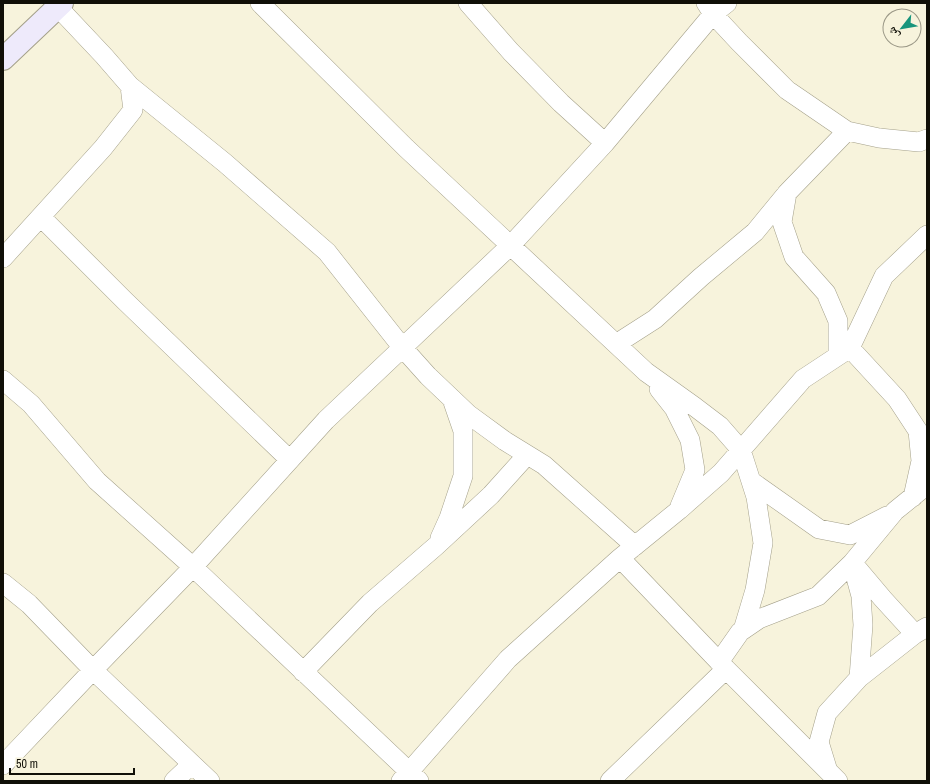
<svg xmlns="http://www.w3.org/2000/svg" width="930" height="784" font-family="'Archivo Narrow','Noto Naskh Arabic',sans-serif">
<style>
.lines{fill:none;stroke-linecap:round;stroke-linejoin:round}
.street-casing{stroke:#a4a08a;stroke-width:20}
.secondary-casing{stroke:#a4a08a;stroke-width:24}
.street{stroke:#fff;stroke-width:19}
.secondary{stroke:#eeeafb;stroke-width:22}
</style>
<rect width="100%" height="100%" fill="#f7f3dc"/>
<g class="lines">
<g class="street-casing">
<path id="street" d="M260 3 406 148 646 372 695 407 720 426 741 450 756 497 763 543 755 590 743 630
M468 3 511 52 561 103 605 143
M706 3 713 14 739 42 787 90 847 131 879 138 919 142 927 139
M130 86 225 163 327 252 402 347 428 376 468 414 505 441 544 465 635 546
M787 193 782 222 794 257 826 293 838 321V356
M41 217 124 300 290 460
M3 258 103 148 133 110 130 86 104 56 54 3
M616 344 655 319 701 277 755 232 787 193 847 131
M850 348 897 399 918 431 921 461 913 497
M3 380 31 404 97 481 193 567 419 781
M659 389 674 408 690 440 695 470 680 506
M751 481 819 529 850 535 887 516
M440 538 449 518 463 476V431L453 402
M852 563 861 596 863 625 859 678
M856 567 883 599 915 634
M3 583 29 604 93 670 210 781
M719 662 740 632 759 619 818 596 852 563 895 511 927 485
M303 672 370 603 436 546 491 495 527 455
M3 765 93 670 193 567 326 420 511 245 605 143 713 14 727 3
M827 768 819 742 827 713 859 678 915 634 927 627
M174 781 192 764
M401 781 508 659 620 558
M610 781 726 669
M838 781 726 669 620 558 679 510 721 473 803 379 850 348 884 276 927 235"/>
</g>
<g class="secondary-casing">
<path id="secondary" d="M3 59 62 3"/>
</g>
<use href="#street" class="street"/>
<use href="#secondary" class="secondary"/>
</g>
<rect width="930" height="784" fill="none" stroke="#100f07" stroke-width="8"/>
<g transform="translate(902 28) rotate(239)"><circle r="19" fill="#f7f3dc" stroke="#9b9887"/>
<path d="M0-3L7 15L0 10L-7 15Z" fill="#18957c"/>
<text y="-6" font-size="11" font-weight="bold" text-anchor="middle" fill="#100f07">ش</text>
</g>
<path d="M10 768v6h124v-6" fill="none" stroke="#100f07" stroke-width="2"/>
<text x="16" y="768" font-size="12" fill="#100f07" stroke="#f7f3dc" stroke-width="3" paint-order="stroke">50 m</text>
</svg>
